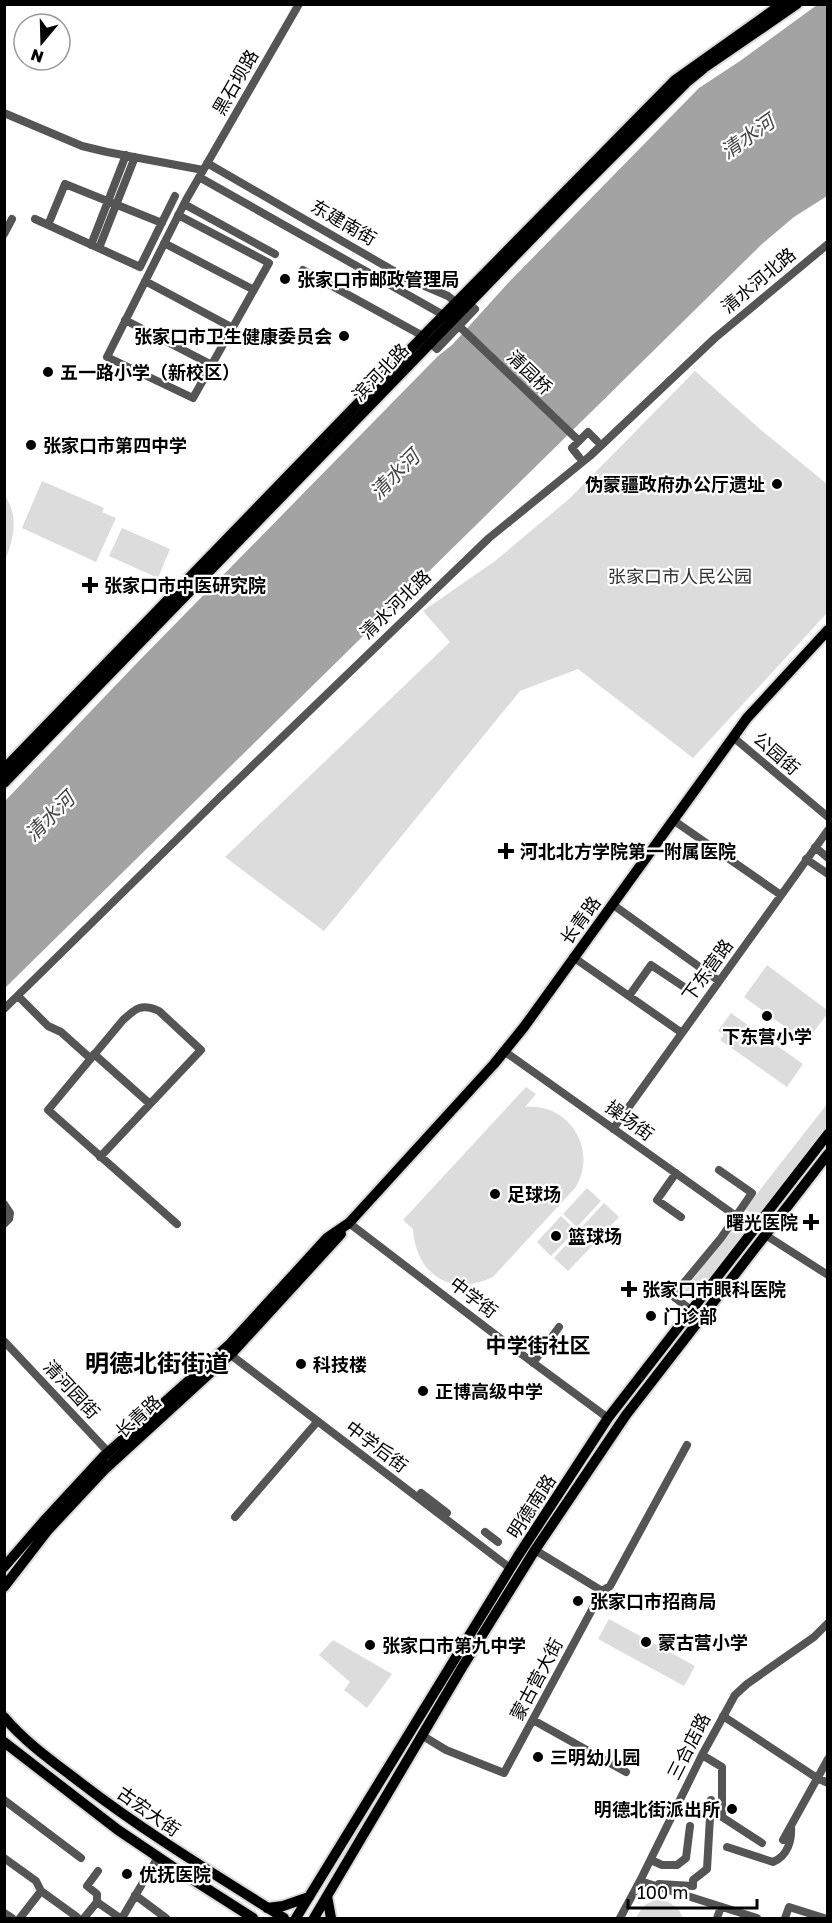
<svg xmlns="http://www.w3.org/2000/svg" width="832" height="1923" font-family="'Golos Text','Noto Sans SC',sans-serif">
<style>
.green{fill:#dcdcdc}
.water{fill:#a3a3a3}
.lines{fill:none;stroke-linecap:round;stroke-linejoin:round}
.major-casing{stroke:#dbdbdb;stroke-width:14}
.minor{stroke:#555;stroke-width:8}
.major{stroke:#000;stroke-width:10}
.poi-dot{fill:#000;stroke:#fff;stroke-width:2}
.labels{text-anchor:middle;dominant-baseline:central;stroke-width:4.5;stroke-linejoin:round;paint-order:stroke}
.street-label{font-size:18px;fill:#000;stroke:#fff}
.poi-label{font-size:18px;font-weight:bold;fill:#000;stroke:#fff;text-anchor:start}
.park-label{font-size:18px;fill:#333;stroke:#fff}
.water-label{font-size:20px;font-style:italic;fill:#444;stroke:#fff}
.quarter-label{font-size:21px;font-weight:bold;fill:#000;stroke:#fff}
.district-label{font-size:24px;font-weight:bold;fill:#000;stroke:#fff}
</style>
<rect width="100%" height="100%" fill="#fff"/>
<path class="green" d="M695 371 761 430 827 484 828 612 693 758 578 669 520 691 324 931 225 857 450 642 423 611 495 561 569 499Z
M42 481 104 508 102 512 116 518 96 562 22 528Z
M5 496C19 516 14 539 5 560Z
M122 528 170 549 158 578 109 556Z
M767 965 827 1010V1014L806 1042 744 997Z
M731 1013 803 1064 787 1087 720 1040 724 1035 718 1031Z
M526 1087 536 1094 525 1107C569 1102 599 1150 575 1188L493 1277C451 1297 416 1275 413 1229L403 1220Z
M827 1104V1125L756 1217 745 1209Z
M587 1188 601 1201 577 1227 563 1214Z
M604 1203 619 1217 594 1243 580 1229Z
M561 1216 576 1230 551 1256 537 1242Z
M748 1219 751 1221 694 1300 684 1291 735 1224 741 1228Z
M578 1232 593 1245 568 1271 554 1258Z
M609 1619 695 1666 684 1686 598 1639Z
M333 1640 392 1674 367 1708 344 1690 350 1682 319 1655Z
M660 1900C671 1902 679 1907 683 1918H636C642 1907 646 1901 660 1900Z"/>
<path class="water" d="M817 5H827V196L794 217 762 244 5 988V801L134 666 438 356 452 345 509 282 699 88 740 61Z"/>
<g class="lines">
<g class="major-casing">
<path id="major" d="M4 769 430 329 675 80 782 4
M4 783 575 194 688 81 704 68 797 4
M4 1567 43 1522 104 1456 230 1344 327 1238 349 1223 494 1064 524 1027 747 718 828 630
M4 1587 48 1530 104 1470 234 1351 341 1234
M4 1717C25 1742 52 1761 77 1780 143 1831 214 1874 284 1918
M4 1742 118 1830 173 1867 253 1918
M327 1896 331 1918
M267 1908 283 1906 309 1897
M296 1918 518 1556 608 1418 828 1134
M314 1918 463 1666 535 1550 626 1415 828 1154"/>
</g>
<path class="minor" d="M4 113 82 146 107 152 203 170
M207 163 406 278 448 296 459 305
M199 177 447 317
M184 204 275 254
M178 215 269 263 193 398 107 357C133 305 159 253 186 200L299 4
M35 219 140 267 175 196
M48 225 65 184 162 223
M4 234 12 219
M164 243 254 290
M91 245 126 155
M99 248 135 157
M303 270 423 336 437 349 475 309 469 304
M145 281 233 328
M125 320 212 365
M459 326 579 441
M579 457 572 448 588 432 597 441
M733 737 828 817
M673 820 781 895
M815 847 828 858
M806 859 828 874
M612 904 719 981
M573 957 682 1033
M18 996 48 1026 61 1032 90 1058
M629 996 651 965 684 987
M4 1009 219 798 489 538 590 456 715 338 828 244
M504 1051 736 1216
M94 1054 150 1104
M613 1129 828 830
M100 1157 201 1050 159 1011C142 1003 136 1008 123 1020L48 1110 177 1224
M676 1173 657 1200 681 1217
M4 1204 10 1213 9 1219 4 1224
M349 1223 497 1336 608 1418
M764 1234 828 1275
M692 1311 673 1296 721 1238 752 1193 719 1170
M4 1341 111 1455
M227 1352 510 1568
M533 1363 559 1327
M421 1493 447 1513
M235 1517 317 1422
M485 1532 498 1542
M602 1591 610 1586 687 1445
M723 1716 817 1778 828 1783
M533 1720 626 1772
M423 1736 446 1750 504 1773 602 1591 535 1550
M702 1755 722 1767V1817L762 1843
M4 1800 81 1858
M783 1840 828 1759
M727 1847 773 1862C788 1856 792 1840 791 1826
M4 1858 36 1881 41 1891 77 1917
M651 1860 662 1865H677L686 1858 690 1826
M640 1881 757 1918
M659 1884 693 1886V1880L707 1869 711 1800
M135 1895 166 1918
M97 1902 120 1918
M4 1913 12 1918
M20 1918 41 1891
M84 1918 97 1902V1894L87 1886 98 1871
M122 1918 158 1857
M620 1918 640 1881 702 1755 735 1695 747 1684 814 1637 828 1623
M717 1918 721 1907
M785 1918 789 1907 824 1918"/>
<use href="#major" class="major"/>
</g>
<g class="poi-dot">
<circle cx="285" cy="279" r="6"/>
<circle cx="344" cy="336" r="6"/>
<circle cx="48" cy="372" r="6"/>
<circle cx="31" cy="445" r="6"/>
<circle cx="777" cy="484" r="6"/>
<path d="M87 576h6v6h6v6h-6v6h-6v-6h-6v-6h6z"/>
<path d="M503 842h6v6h6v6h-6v6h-6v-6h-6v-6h6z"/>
<circle cx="767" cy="1016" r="6"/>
<circle cx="495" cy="1194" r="6"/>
<path d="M808 1213h6v6h6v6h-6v6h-6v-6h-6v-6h6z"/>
<circle cx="556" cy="1236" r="6"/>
<path d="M626 1280h6v6h6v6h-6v6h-6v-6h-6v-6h6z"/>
<circle cx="651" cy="1316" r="6"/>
<circle cx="301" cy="1364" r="6"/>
<circle cx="423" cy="1391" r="6"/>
<circle cx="578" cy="1601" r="6"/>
<circle cx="646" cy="1642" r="6"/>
<circle cx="370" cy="1645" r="6"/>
<circle cx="538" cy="1757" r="6"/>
<circle cx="732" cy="1809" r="6"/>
<circle cx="127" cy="1874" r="6"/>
</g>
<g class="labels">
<g class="street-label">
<text transform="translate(235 82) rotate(-60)">黑石坝路</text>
<text transform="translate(344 222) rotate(30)">东建南街</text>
<text transform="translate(758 280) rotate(-40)">清水河北路</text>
<text transform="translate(380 372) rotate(-46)">滨河北路</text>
<text transform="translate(530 372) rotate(44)">清园桥</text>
<text transform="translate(395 604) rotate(-44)">清水河北路</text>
<text transform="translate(777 753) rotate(41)">公园街</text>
<text transform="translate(580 920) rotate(-54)">长青路</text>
<text transform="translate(707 970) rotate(-54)">下东营路</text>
<text transform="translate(630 1120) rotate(36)">操场街</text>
<text transform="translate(474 1297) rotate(37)">中学街</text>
<text transform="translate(72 1389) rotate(47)">清河园街</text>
<text transform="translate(138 1416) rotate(-42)">长青路</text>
<text transform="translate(377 1446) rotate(37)">中学后街</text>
<text transform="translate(531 1506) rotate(-57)">明德南路</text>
<text transform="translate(536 1679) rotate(-62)">蒙古营大街</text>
<text transform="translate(688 1746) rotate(-63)">三合店路</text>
<text transform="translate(149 1811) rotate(35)">古宏大街</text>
</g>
<g class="poi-label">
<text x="297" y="279">张家口市邮政管理局</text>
<text x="332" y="336" text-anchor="end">张家口市卫生健康委员会</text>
<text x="60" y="372">五一路小学（新校区）</text>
<text x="43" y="445">张家口市第四中学</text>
<text x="765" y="484" text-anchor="end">伪蒙疆政府办公厅遗址</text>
<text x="104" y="585">张家口市中医研究院</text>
<text x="520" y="851">河北北方学院第一附属医院</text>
<text x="767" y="1036" text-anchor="middle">下东营小学</text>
<text x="507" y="1194">足球场</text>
<text x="798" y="1222" text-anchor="end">曙光医院</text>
<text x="568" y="1236">篮球场</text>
<text x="642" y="1289">张家口市眼科医院</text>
<text x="663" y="1316">门诊部</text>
<text x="313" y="1364">科技楼</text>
<text x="435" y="1391">正博高级中学</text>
<text x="590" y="1601">张家口市招商局</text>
<text x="658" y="1642">蒙古营小学</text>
<text x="382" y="1645">张家口市第九中学</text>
<text x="550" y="1757">三明幼儿园</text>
<text x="720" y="1809" text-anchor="end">明德北街派出所</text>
<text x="139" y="1874">优抚医院</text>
</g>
<g class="park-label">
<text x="680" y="576">张家口市人民公园</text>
</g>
<g class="water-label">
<text transform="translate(747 136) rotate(-35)">清水河</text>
<text transform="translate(394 474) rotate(-45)">清水河</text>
<text transform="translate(49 816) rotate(-45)">清水河</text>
</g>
<g class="quarter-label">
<text x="538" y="1345">中学街社区</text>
</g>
<g class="district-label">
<text x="157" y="1362">明德北街街道</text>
</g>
</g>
<rect width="832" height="1923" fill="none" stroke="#000000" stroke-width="12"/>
<g transform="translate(42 42) rotate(199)"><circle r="28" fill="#ffffff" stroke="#999999" stroke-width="1.5"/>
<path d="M0-4.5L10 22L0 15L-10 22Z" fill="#000000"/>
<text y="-9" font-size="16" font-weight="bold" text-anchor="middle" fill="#000000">N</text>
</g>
<path d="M628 1899v9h129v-9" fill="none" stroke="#000000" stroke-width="3"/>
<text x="637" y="1899" font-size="18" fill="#000000" stroke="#ffffff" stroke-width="4.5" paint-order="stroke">100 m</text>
</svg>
